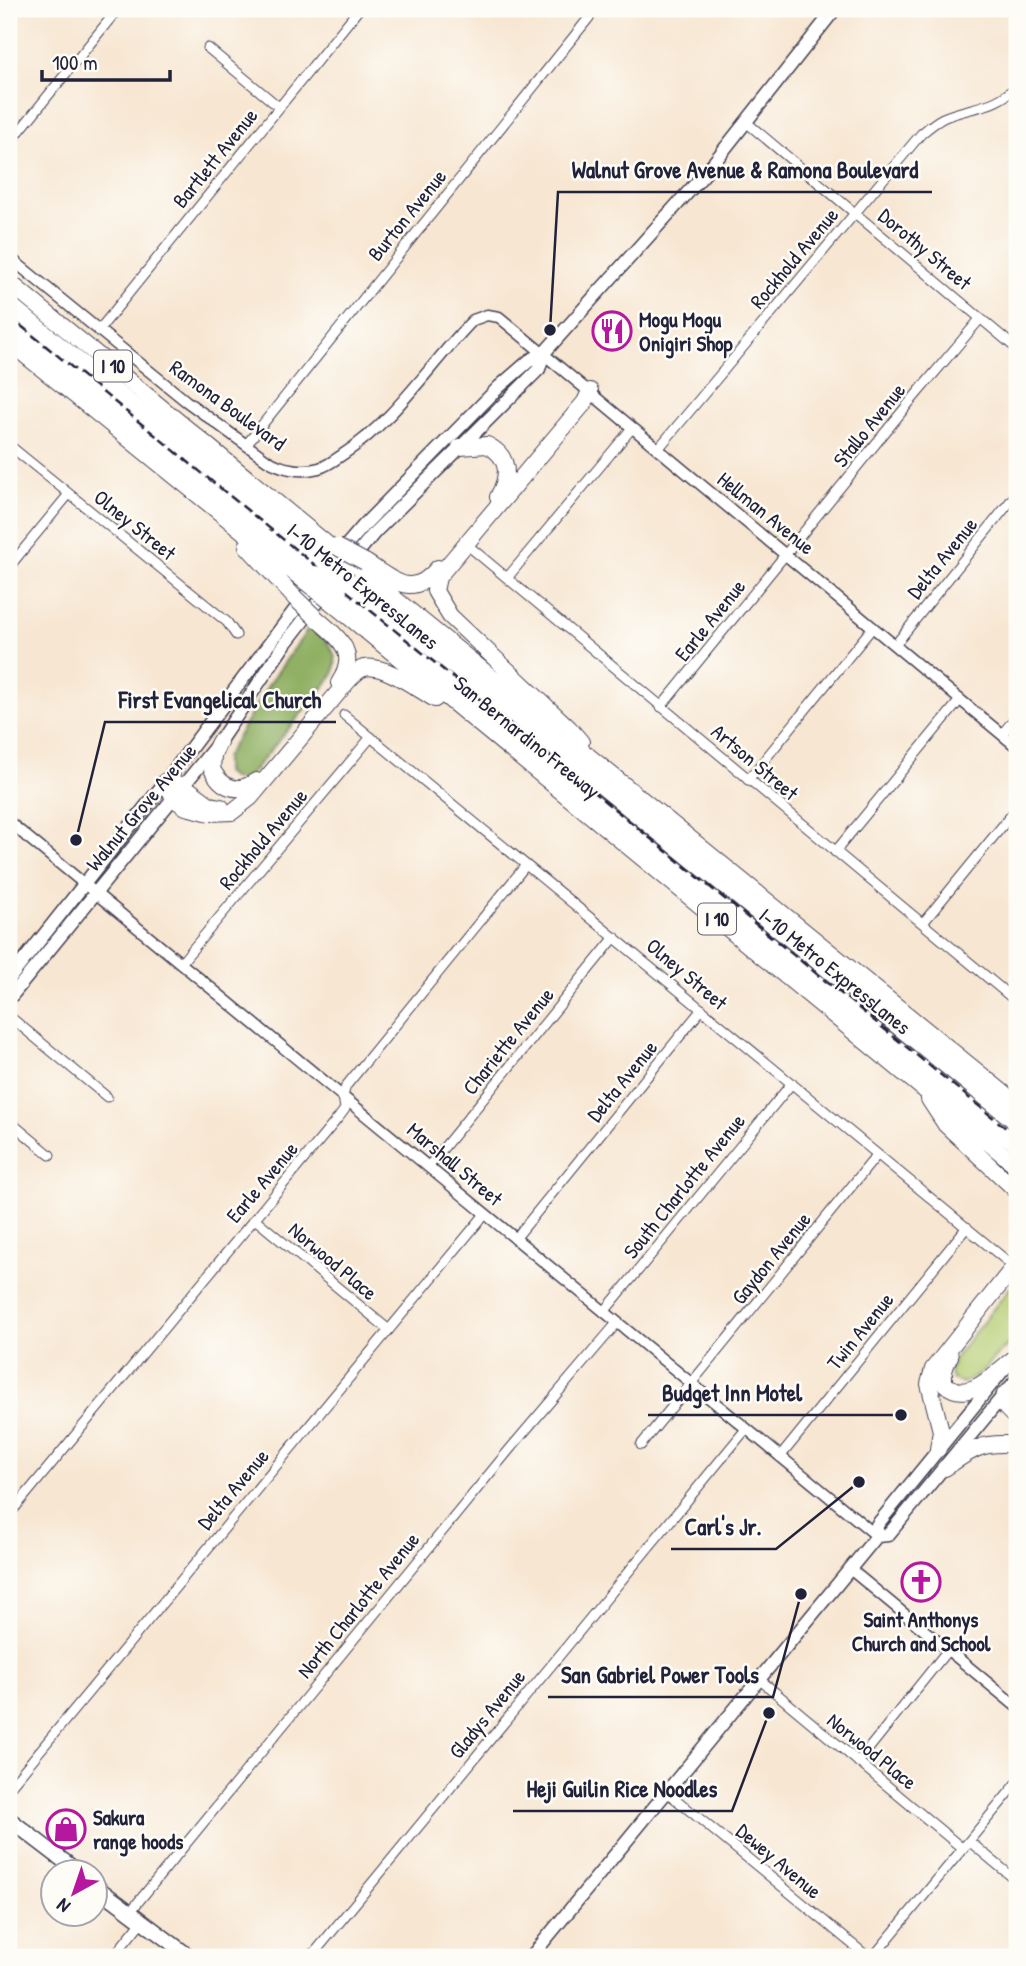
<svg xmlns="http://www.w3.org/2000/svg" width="1026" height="1966" font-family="'Patrick Hand',sans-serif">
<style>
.green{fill:#b5cd72;stroke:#6c7856;stroke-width:2}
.forest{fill:#90b064;stroke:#596950;stroke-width:2}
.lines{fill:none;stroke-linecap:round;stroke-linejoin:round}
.minor-casing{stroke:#423f52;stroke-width:11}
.tertiary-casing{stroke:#423f52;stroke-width:13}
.secondary-casing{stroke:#423f52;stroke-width:15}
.primary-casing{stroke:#423f52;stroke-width:17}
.motorway-casing{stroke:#423f52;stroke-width:18}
.minor{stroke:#fff;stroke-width:9}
.tertiary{stroke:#fff;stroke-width:10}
.secondary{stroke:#fff;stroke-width:12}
.primary{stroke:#fff;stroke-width:14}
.motorway{stroke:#fff;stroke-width:16}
.rail{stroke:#22223b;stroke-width:2.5;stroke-dasharray:10 5;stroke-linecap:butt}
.motorway-bridge-casing{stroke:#423f52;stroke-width:18;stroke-linecap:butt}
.motorway-bridge{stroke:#fff;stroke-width:16}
.labels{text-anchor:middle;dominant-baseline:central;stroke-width:5;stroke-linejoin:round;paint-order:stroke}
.shield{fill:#fdfcf7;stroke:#646373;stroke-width:2}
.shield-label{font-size:19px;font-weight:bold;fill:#22223b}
.street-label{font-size:21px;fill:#22223b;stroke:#fdfcf7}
.poi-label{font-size:21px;font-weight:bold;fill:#22223b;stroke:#fdfcf7;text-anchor:start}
.leader{fill:none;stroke:#22223b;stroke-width:2.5}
.callout-dot{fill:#22223b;stroke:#fdfcf7;stroke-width:2.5}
.callout-label{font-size:23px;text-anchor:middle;font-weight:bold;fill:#22223b;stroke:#fdfcf7;stroke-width:5;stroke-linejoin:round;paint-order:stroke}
</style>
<rect width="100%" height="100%" fill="#fdfcf7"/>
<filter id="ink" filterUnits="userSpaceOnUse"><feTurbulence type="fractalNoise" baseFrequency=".0143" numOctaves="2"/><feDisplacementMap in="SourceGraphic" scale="14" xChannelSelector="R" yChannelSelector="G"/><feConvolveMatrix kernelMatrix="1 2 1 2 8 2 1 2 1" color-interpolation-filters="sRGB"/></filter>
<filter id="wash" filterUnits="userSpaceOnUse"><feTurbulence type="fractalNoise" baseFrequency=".00686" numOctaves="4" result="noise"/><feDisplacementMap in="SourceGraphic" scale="28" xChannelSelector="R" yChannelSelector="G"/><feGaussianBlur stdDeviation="1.57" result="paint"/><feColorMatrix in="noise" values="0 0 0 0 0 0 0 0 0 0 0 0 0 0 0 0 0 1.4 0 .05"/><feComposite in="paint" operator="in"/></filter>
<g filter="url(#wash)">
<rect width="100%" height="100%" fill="#f7e6d1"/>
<path class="green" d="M1017 1279V1335L978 1375 963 1383 952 1379 950 1373 954 1359Z"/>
<path class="forest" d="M311 625C326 640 343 654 332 677L249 776C239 782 233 781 225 772V758L269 684Z"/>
</g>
<g filter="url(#ink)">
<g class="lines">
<g class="minor-casing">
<path id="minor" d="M208 48 279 107
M746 122 1017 349
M9 144 118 9
M99 330 359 9
M9 445 227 622 236 635
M246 445 596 9
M658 449 921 134C928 128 935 122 943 118 970 106 997 109 1017 85
M471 548 1017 1002
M9 567 69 494
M507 578 632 428
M895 645 1017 493
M661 707 909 403 980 319
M344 715 1007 1261
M1002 734 1017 716
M748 780 873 627
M835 852 960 700
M923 923 1017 808
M181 963 371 737
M9 1016 107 1097
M9 1121 50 1155
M428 1167 615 937
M255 1219 389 1330
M515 1239 702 1009
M604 1312 792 1083
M641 1445 877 1155
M780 1457 967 1227
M9 1515 339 1117 345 1109 343 1096 346 1086 526 865
M759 1679 963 1849
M858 1762 947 1651
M9 1788 485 1214
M667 1792 868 1957
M969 1841 1017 1881
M130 1912 509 1450 617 1323
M113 1957 142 1921
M311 1957 746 1429
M873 1957 1017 1783"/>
</g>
<g class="tertiary-casing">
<path id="tertiary" d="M9 257 186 401 267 460C282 469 301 473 319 468 327 466 335 460 342 455 395 421 429 365 473 320L487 315 499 317 1017 747
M9 822 877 1536
M850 1569 1017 1707"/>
</g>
<g class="secondary-casing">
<path id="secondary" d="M9 979 166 781 321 575 365 524 499 387 530 360 544 353
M9 999 219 742 285 644 332 584 375 532 539 369 544 353 708 170 835 9
M877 1536 888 1535 1017 1379
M531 1957 877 1536V1525L1017 1353"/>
</g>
<g class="primary-casing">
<path id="primary" d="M9 1819 77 1871
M94 1885 190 1957"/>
</g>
<g class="motorway-casing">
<path id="motorway" d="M9 282 334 550
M9 304 325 562
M9 325 315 574
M9 342 307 583
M460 447 487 445C511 457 509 477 498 497
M247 546 295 598
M365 562C393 579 411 601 438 568
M358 569 1017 1104
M349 581 1017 1123
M339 593 625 828 1017 1145
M331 602 1017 1166
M317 619C340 639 359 653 339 683
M219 742 213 755 212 769C222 789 238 794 256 781
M581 742 569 728 450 616 435 591 438 577 585 402 590 391
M166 781 174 799 186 807 210 813 232 812 250 798 347 682C352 677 357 670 364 668 383 663 418 689 435 699
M166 781 184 786 210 805 221 807
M929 1099 946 1125 1017 1191
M950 1356C945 1366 942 1373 945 1384 968 1404 993 1375 1012 1360
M1005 1394 1006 1408 1017 1419
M938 1449 941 1431 929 1384 933 1369 1017 1263
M945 1468C972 1449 983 1441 1017 1445"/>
</g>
<use href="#minor" class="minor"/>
<use href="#tertiary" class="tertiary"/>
<use href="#secondary" class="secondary"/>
<use href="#primary" class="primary"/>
<use href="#motorway" class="motorway"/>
<path class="rail" d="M9 316 1017 1137"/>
<g class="motorway-bridge-casing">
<path id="motorway-bridge" d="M337 547 365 562
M325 562 349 581
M315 574 339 593
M307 583 331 602
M295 598 317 619"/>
</g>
<use href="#motorway-bridge" class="motorway-bridge"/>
</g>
</g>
<defs>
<g id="restaurant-ring" transform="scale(2.0125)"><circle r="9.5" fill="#fdfcf7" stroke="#b5179e" stroke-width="1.5"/><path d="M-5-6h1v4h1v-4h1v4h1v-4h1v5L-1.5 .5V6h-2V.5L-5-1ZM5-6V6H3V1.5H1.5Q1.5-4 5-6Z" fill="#b5179e"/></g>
<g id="church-ring" transform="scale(2.0125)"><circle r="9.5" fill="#fdfcf7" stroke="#b5179e" stroke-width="1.5"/><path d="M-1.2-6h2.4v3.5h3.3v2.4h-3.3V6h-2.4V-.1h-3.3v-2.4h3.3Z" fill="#b5179e"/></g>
<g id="shop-ring" transform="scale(2.0125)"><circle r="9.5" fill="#fdfcf7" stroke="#b5179e" stroke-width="1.5"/><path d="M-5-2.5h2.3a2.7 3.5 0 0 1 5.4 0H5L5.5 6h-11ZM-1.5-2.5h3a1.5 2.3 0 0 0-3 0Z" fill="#b5179e"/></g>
</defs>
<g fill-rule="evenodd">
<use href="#restaurant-ring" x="612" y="331"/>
<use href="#church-ring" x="921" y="1582"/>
<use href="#shop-ring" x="66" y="1829"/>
</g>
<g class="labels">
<g class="shield">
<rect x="94" y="350.5" width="38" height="31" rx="5"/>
<rect x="698" y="903.5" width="38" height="31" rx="5"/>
</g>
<g class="shield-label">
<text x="113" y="366">I 10</text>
<text x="717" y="919">I 10</text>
</g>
<g class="street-label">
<text transform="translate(215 158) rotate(-51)">Bartlett Avenue</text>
<text transform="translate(407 215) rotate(-51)">Burton Avenue</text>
<text transform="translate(925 249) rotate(40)">Dorothy Street</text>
<text transform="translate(794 258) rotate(-50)">Rockhold Avenue</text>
<text transform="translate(228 405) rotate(36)">Ramona Boulevard</text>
<text transform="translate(869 425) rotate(-51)">Stallo Avenue</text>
<text transform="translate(766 513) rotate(39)">Hellman Avenue</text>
<text transform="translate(135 525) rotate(39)">Olney Street</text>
<text transform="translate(942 558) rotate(-51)">Delta Avenue</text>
<text transform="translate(363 586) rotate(39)">I-10 Metro ExpressLanes</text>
<text transform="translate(710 620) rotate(-51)">Earle Avenue</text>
<text transform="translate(527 737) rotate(39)">San Bernardino Freeway</text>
<text transform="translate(755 762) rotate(40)">Artson Street</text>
<text transform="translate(141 807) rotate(-50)">Walnut Grove Avenue</text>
<text transform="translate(263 839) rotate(-50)">Rockhold Avenue</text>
<text transform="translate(835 971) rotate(39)">I-10 Metro ExpressLanes</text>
<text transform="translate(687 974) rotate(40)">Olney Street</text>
<text transform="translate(508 1041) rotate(-51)">Chariette Avenue</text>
<text transform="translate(622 1081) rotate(-51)">Delta Avenue</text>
<text transform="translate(455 1164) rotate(40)">Marshall Street</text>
<text transform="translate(262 1182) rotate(-50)">Earle Avenue</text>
<text transform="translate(684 1186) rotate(-51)">South Charlotte Avenue</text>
<text transform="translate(771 1258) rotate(-51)">Gaydon Avenue</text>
<text transform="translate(333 1261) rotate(40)">Norwood Place</text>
<text transform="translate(860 1331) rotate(-51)">Twin Avenue</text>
<text transform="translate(233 1489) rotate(-50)">Delta Avenue</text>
<text transform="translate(358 1605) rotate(-51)">North Charlotte Avenue</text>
<text transform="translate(487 1714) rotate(-51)">Gladys Avenue</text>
<text transform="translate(872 1751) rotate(39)">Norwood Place</text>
<text transform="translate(779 1861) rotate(40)">Dewey Avenue</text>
</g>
<g class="poi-label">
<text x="639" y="319">Mogu Mogu<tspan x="639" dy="24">Onigiri Shop</tspan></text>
<text x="921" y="1619" text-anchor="middle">Saint Anthonys<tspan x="921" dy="24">Church and School</tspan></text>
<text x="93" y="1817">Sakura<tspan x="93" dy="24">range hoods</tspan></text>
</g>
</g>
<path class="leader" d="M550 330L558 192H932M76 840L105 722H336M901 1415L816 1415H648M859 1482L776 1549H671M801 1594L773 1697H548M769 1713L732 1811H513"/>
<g class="callout-dot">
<circle cx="550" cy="330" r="7"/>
<circle cx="76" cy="840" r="7"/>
<circle cx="901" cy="1415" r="7"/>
<circle cx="859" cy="1482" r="7"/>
<circle cx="801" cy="1594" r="7"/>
<circle cx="769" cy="1713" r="7"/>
</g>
<g class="callout-label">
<text x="745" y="178">Walnut Grove Avenue &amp; Ramona Boulevard</text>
<text x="220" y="708">First Evangelical Church</text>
<text x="732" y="1401">Budget Inn Motel</text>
<text x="723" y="1535">Carl's Jr.</text>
<text x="660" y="1683">San Gabriel Power Tools</text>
<text x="622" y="1797">Heji Guilin Rice Noodles</text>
</g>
<rect width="1026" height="1966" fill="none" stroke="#fdfcf7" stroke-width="35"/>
<g transform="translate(74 1893) rotate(220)"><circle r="33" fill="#fdfcf7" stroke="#a5a5ac" stroke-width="2"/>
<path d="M0-5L12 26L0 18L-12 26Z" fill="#b5179e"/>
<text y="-10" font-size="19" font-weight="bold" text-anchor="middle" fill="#22223b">N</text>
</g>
<path d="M42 70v10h128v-10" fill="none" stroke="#22223b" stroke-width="3.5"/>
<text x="52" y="70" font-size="21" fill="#22223b" stroke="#fdfcf7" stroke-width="5" paint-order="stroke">100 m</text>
</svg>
